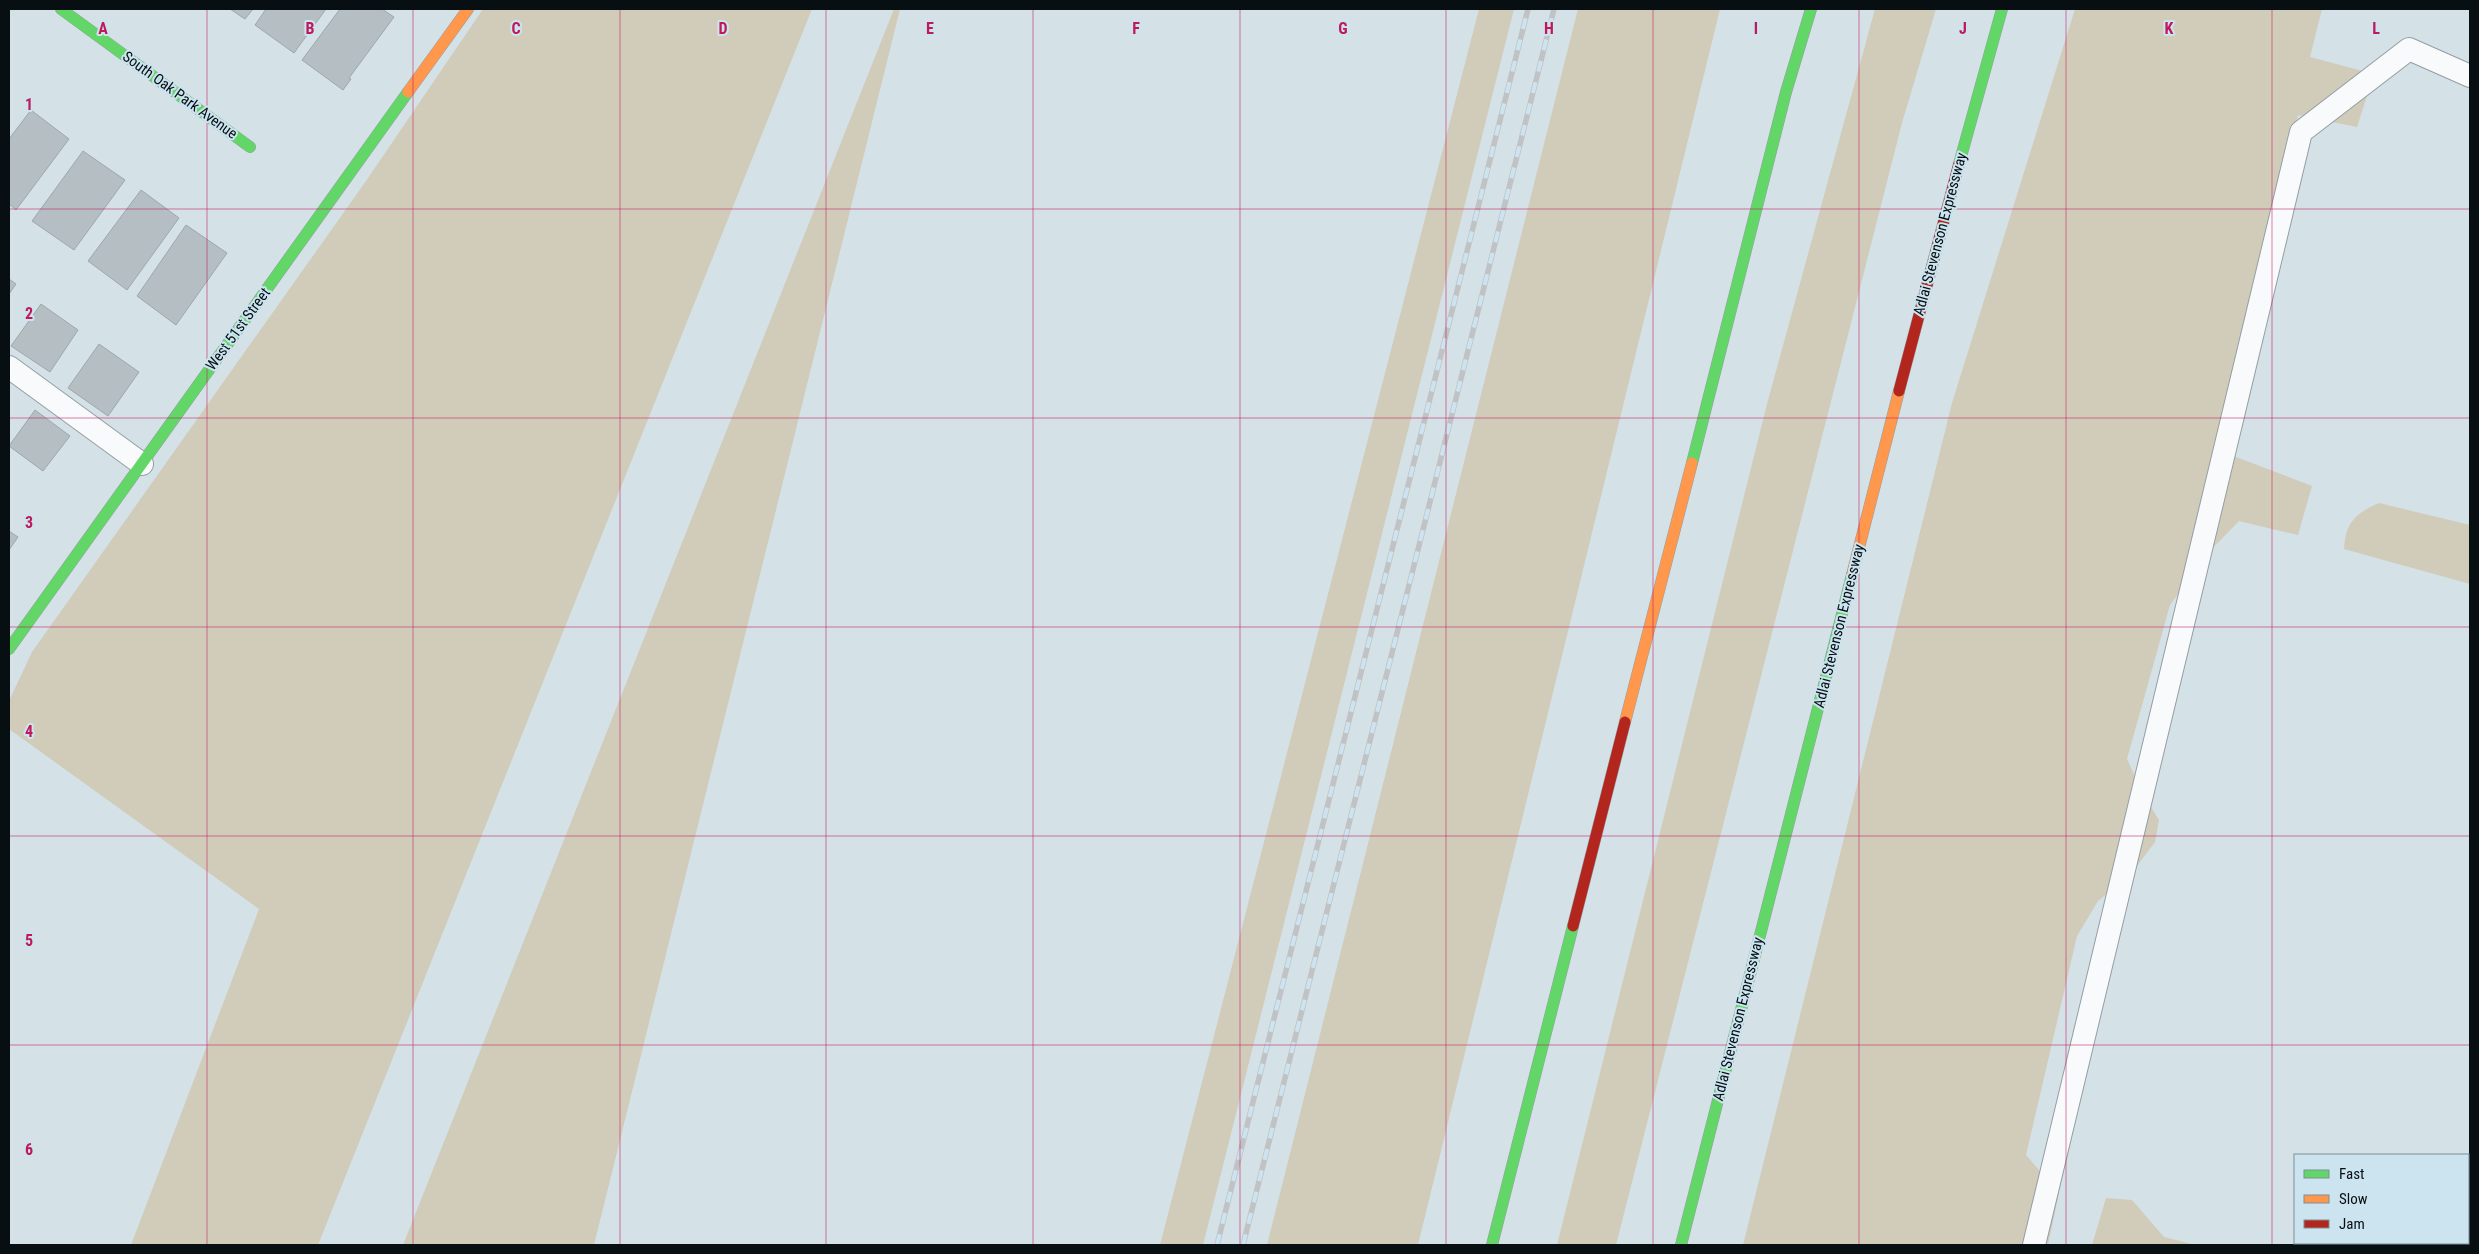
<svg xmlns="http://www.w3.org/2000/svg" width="2479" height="1254" font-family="'Roboto Condensed',sans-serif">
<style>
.green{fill:#d0ccb9}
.building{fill:#b4bec3;stroke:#9da7ac}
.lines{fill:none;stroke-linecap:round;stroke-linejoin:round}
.lane-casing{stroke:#949ea3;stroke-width:24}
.fast-casing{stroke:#949ea3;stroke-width:12}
.slow-casing{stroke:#949ea3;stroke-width:12}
.jam-casing{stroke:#949ea3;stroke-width:12}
.lane{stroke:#f9fafb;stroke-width:22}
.fast{stroke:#63d668;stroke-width:11}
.slow{stroke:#ff974d;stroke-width:11}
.jam{stroke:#b3261e;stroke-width:11}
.rail-casing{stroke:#c0c2c4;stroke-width:5.5}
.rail{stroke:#cce4ef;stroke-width:4;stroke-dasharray:11;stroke-linecap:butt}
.grid{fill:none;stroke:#c2185b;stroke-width:1;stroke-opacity:0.55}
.labels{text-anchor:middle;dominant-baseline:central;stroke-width:4;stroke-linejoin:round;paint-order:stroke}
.street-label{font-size:15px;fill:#070f13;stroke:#cce4ef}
.grid-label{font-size:16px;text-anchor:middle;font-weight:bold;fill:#c2185b;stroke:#cce4ef;stroke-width:4;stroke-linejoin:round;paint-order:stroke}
</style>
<rect width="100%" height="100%" fill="#d4e1e7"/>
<path class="green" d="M483 9H812L318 1245H131L259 909 9 729V701L32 652 366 181Z
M894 9H900L594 1245H403Z
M1479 9H1514L1203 1245H1160Z
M1578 9H1720L1418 1245H1267Z
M1875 9H1936L1902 123 1616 1245H1557L1767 404Z
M2075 9H2322L2310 57 2374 74 2357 127 2298 115 2215 449 2312 486 2298 535 2239 521 2206 555 2170 605 2127 759 2143 794 2159 820 2155 842 2131 874 2098 901 2077 936 2026 1155 2059 1193 2048 1245H1743L1952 403Z
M2379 503 2470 525V584L2344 549C2346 523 2354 514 2379 503Z
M2106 1198 2132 1200 2164 1237 2196 1245H2092Z"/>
<path class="building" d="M230 9H253L245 19Z
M266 9H326L294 53 255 25Z
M340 9H382L394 17 349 78 351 79 343 90 302 60Z
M31 110 69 139 16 210 9 204V139Z
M83 151 125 180 74 250 32 221Z
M141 190 179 218 127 290 88 261Z
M186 225 227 253 176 325 137 296Z
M9 279 16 284 9 294Z
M41 304 78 330 50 372 11 346Z
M99 344 139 372 108 416 68 388Z
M35 410 70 436 43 471 9 446Z
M9 531 18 537 9 550Z"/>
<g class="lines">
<g class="lane-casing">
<path id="lane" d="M9 367 142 464
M2034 1245 2301 132 2409 49 2470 76"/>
</g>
<g class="fast-casing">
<path id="fast" d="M61 9 250 147
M1959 164 2002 9
M1692 463 1786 92 1811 9
M9 649 408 92
M1492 1245 1573 926
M1681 1245 1852 575"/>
</g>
<g class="slow-casing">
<path id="slow" d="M408 92 468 9
M1852 575 1899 391
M1625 722 1692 463"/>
</g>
<g class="jam-casing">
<path id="jam" d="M1899 391 1959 164
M1573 926 1625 722"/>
</g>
<use href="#lane" class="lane"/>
<use href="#fast" class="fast"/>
<use href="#slow" class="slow"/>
<use href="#jam" class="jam"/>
<g class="rail-casing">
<path id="rail" d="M1217 1245 1528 9
M1243 1245 1554 9"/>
</g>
<use href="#rail" class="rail"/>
</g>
<path class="grid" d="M207 9V1245M413 9V1245M620 9V1245M826 9V1245M1033 9V1245M1240 9V1245M1446 9V1245M1653 9V1245M1859 9V1245M2066 9V1245M2272 9V1245M9 209H2470M9 418H2470M9 627H2470M9 836H2470M9 1045H2470"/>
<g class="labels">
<g class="street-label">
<text transform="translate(180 95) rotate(36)">South Oak Park Avenue</text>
<text transform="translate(1940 234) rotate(-75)">Adlai Stevenson Expressway</text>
<text transform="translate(238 329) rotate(-54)">West 51st Street</text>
<text transform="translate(1839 626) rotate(-76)">Adlai Stevenson Expressway</text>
<text transform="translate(1738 1019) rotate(-76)">Adlai Stevenson Expressway</text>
</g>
</g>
<g class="grid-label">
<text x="103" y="34">A</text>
<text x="310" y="34">B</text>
<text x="516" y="34">C</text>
<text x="723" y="34">D</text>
<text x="930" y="34">E</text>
<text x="1136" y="34">F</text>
<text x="1343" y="34">G</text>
<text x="1549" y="34">H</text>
<text x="1756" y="34">I</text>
<text x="1963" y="34">J</text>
<text x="2169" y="34">K</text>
<text x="2376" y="34">L</text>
<text x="29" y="110">1</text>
<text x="29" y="319">2</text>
<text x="29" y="528">3</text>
<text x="29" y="737">4</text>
<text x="29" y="946">5</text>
<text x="29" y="1155">6</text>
</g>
<rect width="2479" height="1254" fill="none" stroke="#070f13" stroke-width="20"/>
<rect x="2294" y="1154" width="175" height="90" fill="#cce4ef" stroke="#7d8f97"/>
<rect x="2304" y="1170" width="25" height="8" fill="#63d668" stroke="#7d8f97"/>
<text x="2339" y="1179" font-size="15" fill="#070f13">Fast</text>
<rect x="2304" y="1195" width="25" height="8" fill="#ff974d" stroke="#7d8f97"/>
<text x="2339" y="1204" font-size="15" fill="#070f13">Slow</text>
<rect x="2304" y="1220" width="25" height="8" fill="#b3261e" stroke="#7d8f97"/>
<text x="2339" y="1229" font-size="15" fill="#070f13">Jam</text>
</svg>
